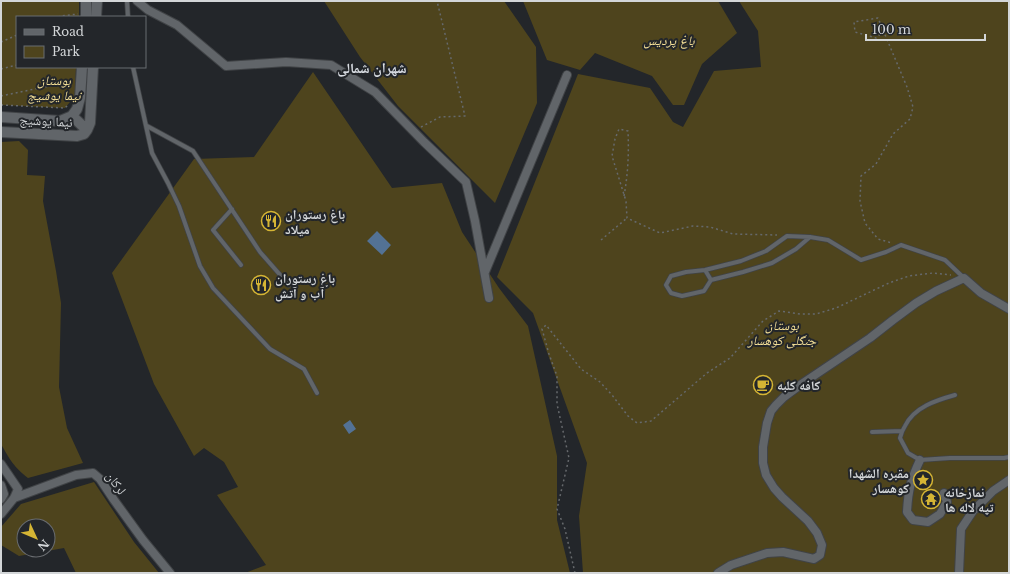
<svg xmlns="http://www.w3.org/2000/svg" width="1010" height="574" font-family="'Libre Baskerville','Noto Naskh Arabic',serif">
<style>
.green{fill:#4e441d;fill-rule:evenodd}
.water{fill:#537295}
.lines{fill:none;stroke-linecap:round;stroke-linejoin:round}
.service-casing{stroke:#404346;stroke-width:5.5}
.minor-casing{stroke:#404346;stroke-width:10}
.tertiary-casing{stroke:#404346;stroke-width:12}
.path{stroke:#66696c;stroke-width:1.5;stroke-dasharray:2 3;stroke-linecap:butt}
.service{stroke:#616569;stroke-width:4}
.minor{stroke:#616569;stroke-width:8}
.tertiary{stroke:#616569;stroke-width:10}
.labels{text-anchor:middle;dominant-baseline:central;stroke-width:4;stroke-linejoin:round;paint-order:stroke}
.park-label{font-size:13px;font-style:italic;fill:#f5e097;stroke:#23262a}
.street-label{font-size:13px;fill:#d3d6d8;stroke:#23262a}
.poi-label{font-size:13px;font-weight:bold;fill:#d3d6d8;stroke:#23262a;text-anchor:start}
.neighbourhood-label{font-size:14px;font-weight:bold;fill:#d7dbe1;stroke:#23262a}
</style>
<rect width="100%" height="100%" fill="#23262a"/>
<path class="green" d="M1 1H79V17H17V67H76L75 96 65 108 1 105Z
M324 1H504L536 47 537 103 495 203 398 106 360 57Z
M523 1H718L737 33 702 64 684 105H673L652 76 595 53 580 70 547 60Z
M739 1H1009V573H583L579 516 587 463 533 313 497 277 578 74 650 88 673 122 683 127 714 71 761 67 758 31Z
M313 72 392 188 442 183 462 232 499 288 528 326 557 456V520L570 573H245L266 565 217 495 238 487 224 462 204 448 194 456 154 384 112 273 194 159 254 157Z
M19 141 28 150 27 175 45 176 43 201 56 271 61 303 59 387 67 428 83 463 28 478C14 467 10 460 1 444V142Z
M94 482 134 542 159 573H76L64 548 19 556 1 545V527L21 504ZM24 526H48V550H24Z"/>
<path class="water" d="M377 231 391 245 382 255 367 241Z
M350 420 356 429 349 434 343 425Z"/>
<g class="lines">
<g class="service-casing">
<path id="service" d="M127 1 128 17
M133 67 152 153 168 183 179 206 200 266 213 288 270 349 304 369 317 393
M147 126 193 151 260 252 289 285
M232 209 213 230 241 265
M810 237 796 249 772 263 743 272 711 280 704 291 682 296 671 293 666 285 671 276 686 272 705 270 741 261 766 251 787 236 810 237 828 240 861 260 886 252 901 245 945 260 964 278
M705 270 711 280
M955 395C937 400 914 407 905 426 903 429 901 434 900 438L908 453 920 460 950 458H1004L1009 457
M872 432 902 431"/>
</g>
<g class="minor-casing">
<path id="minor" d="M137 1 148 10 177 25 226 66 286 62 331 65 375 92 424 142 466 182 475 221 489 298
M485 272 567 75
M920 460C911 479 908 491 907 512L913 520 928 522 940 514 947 502 944 493
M1 464 18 489 14 498 1 514
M1 485 4 494 1 499
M14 498 76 475 93 473 100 479 114 500 143 540 170 573
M718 573 731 565 767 553 783 552 814 559 820 555 822 545 817 533 808 521 782 497 774 488 766 475 763 463V447L767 423 771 411 776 405 784 397 803 383 870 338 893 320 916 303 936 291 964 278 981 293 1009 309
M959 573 961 529 973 511 993 491 1009 480"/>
</g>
<g class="tertiary-casing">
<path id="tertiary" d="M86 1V17
M96 17 97 1
M72 116 77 109 80 98 82 67
M72 116 87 130
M1 117 60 121 72 116
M87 130 90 123 93 67
M1 132 77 136 84 134 87 130"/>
</g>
<path class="path" d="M58 17 61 16 78 14
M884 31 876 38 855 32 854 22 878 18 907 87 913 107 910 119 893 134 876 164 861 176 860 201 865 223 878 239 892 243
M1 42 17 35
M1 69 17 65
M1 96 73 81
M1 105 65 108 69 104
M421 127 440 117 465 116 437 1
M624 196C628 174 629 153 628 131L619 129 615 139 612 156 626 201 627 218 660 233 693 226 710 227 733 234 777 235
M601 240 627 218
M575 573 565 529 557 509 569 458 557 404V376L549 354 542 329 546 325 581 369 600 382 612 395 628 416 637 423 651 421 707 373 730 358 763 321 779 311 800 314H816L836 308 889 283 909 276 933 273 951 275"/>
<use href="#service" class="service"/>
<use href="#minor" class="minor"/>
<use href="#tertiary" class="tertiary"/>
</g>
<defs>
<g id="restaurant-ring" transform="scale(1)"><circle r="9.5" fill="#23262a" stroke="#d5b534" stroke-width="1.5"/><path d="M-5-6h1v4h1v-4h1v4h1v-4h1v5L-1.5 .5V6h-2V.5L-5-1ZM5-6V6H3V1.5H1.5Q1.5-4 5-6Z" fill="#d5b534"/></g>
<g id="cafe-ring" transform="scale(1)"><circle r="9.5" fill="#23262a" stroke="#d5b534" stroke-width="1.5"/><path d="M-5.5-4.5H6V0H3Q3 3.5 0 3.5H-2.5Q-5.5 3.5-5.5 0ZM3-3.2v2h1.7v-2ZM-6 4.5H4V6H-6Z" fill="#d5b534"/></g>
<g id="sight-ring" transform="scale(1)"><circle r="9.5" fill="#23262a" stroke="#d5b534" stroke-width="1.5"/><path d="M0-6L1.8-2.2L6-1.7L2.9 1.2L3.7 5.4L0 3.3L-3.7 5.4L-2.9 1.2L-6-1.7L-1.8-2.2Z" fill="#d5b534"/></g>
<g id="temple-ring" transform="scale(1)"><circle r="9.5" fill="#23262a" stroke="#d5b534" stroke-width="1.5"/><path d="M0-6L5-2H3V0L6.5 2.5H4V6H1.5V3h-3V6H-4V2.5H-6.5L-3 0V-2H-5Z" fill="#d5b534"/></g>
</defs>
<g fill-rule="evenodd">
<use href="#restaurant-ring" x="271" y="221"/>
<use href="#restaurant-ring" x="261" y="285"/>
<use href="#cafe-ring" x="763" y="385"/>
<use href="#sight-ring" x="923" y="480"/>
<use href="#temple-ring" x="931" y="499"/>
</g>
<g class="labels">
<g class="park-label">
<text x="669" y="40">باغ پردیس</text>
<text x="54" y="80">بوستان<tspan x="54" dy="15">نیما یوشیج</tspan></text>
<text x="782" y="325">بوستان<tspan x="782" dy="15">جنگلی کوهسار</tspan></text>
</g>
<g class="street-label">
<text transform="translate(46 121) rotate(3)">نیما یوشیج</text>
<text transform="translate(116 483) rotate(54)">لرکان</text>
</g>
<g class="poi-label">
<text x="285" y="214">باغ رستوران<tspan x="285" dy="15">میلاد</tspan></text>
<text x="275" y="278">باغ رستوران<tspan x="275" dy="15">آب و آتش</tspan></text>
<text x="777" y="385">کافه کلبه</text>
<text x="909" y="473" text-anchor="end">مقبره الشهدا<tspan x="909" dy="15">کوهسار</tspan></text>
<text x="945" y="492">نمازخانه<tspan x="945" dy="15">تپه لاله ها</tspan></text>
</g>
<g class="neighbourhood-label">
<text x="372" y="68">شهران شمالی</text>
</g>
</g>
<rect width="1010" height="574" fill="none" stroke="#d3d6d8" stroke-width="4"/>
<rect x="16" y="16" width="130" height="52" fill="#23262a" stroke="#696c70"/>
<rect x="24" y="29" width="20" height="6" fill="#616569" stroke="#696c70"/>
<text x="52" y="36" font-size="12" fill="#d3d6d8">Road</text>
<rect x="24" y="46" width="20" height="12" fill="#4e441d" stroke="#696c70"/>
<text x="52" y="56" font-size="12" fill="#d3d6d8">Park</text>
<g transform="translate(36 538) rotate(134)"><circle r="19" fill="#23262a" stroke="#696c70"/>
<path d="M0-3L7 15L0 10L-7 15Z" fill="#d5b534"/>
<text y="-6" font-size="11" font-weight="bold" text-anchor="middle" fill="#d3d6d8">N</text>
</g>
<path d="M866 34v6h119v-6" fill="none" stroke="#d3d6d8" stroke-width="2"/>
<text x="872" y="34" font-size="12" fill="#d3d6d8" stroke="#23262a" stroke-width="3" paint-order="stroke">100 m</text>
</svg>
